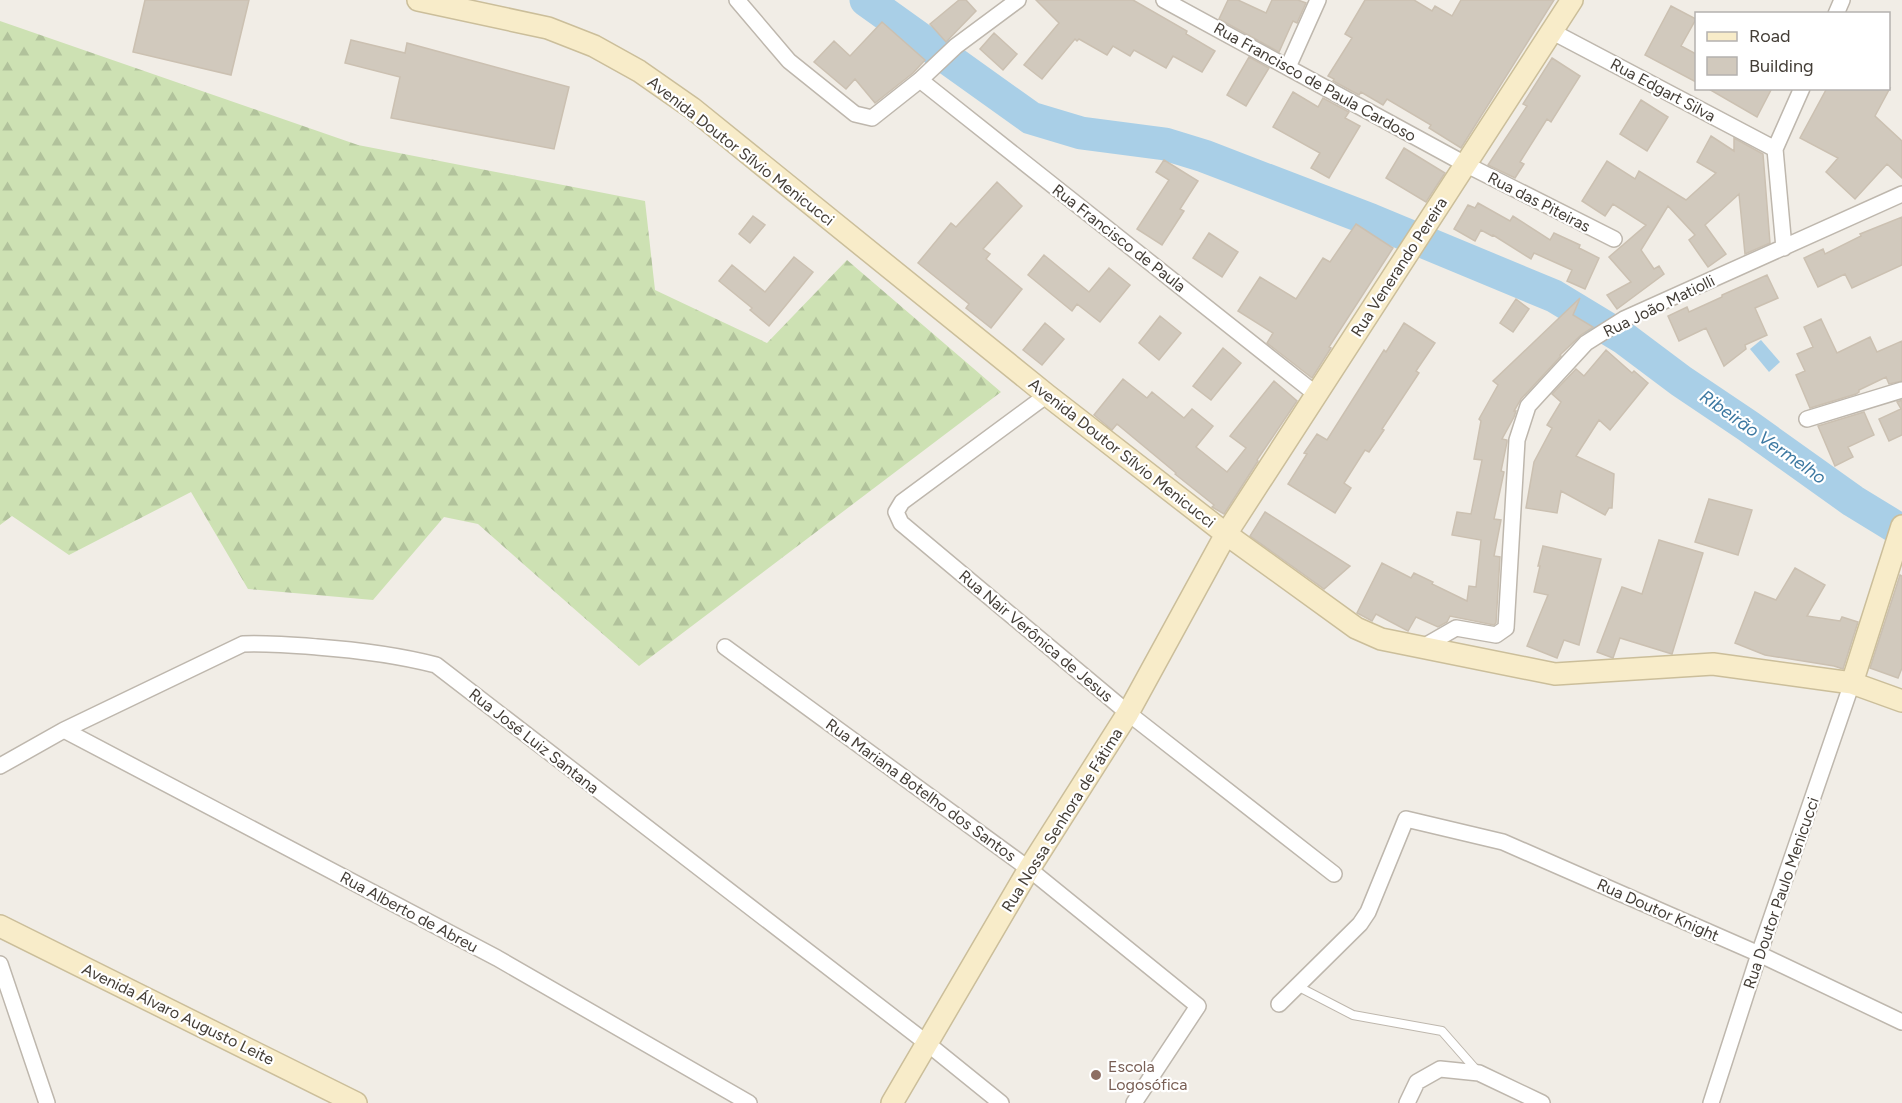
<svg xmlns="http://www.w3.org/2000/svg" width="1902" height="1103" font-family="Figtree,sans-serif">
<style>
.forest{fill:url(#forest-firs)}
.water{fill:#a9cfe7}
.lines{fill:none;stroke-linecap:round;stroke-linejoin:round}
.river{stroke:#a9cfe7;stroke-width:33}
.building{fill:#d1c9bd;stroke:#cbc0b1;stroke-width:1.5}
.lane-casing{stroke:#beb7ad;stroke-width:10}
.street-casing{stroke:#beb7ad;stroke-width:18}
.secondary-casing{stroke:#cbbe9a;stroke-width:24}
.lane{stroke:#fff;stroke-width:8}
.street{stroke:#fff;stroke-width:15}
.secondary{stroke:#f8ecc9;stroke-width:21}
.education-dot{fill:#8d6e63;stroke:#fff;stroke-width:2}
.labels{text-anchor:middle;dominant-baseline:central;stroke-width:4.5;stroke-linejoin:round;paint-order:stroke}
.street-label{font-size:16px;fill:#433d36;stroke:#fff}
.education-label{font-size:16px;fill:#785e54;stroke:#fff;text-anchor:start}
.water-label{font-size:18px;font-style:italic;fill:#3c78a1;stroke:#fff}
</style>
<defs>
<pattern id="forest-firs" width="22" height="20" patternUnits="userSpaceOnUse" patternTransform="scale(1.5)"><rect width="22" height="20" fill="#cde1b3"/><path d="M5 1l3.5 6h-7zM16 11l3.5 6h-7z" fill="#b1c29b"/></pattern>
</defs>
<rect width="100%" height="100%" fill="#f1ede6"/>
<path class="forest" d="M0 21 358 145 645 201 655 290 767 343 847 260 1001 392 639 666 478 524 444 517 373 600 248 589 191 492 69 555 12 516 0 525Z"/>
<path class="water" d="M1761 340 1780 362 1769 372 1750 349Z"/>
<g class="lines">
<path class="river" d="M866 0 1031 118 1081 133 1165 144 1204 156 1371 220 1554 296 1625 339 1681 381 1748 426 1853 501 1902 531"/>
</g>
<path class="building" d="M145 0H249L231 75 133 52Z
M959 0H966L976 11 946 42 930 24Z
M1036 0H1133L1187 31 1186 34 1215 51 1202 72 1173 56 1166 68 1134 50 1130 56 1113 46 1107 55 1079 39 1077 41 1075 39 1042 79 1024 65 1059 23Z
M1228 0H1238L1266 13 1272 0H1298L1306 3 1297 23 1293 21 1279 52 1219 19Z
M1365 0H1414L1432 11 1435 6 1452 16 1461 0H1554L1461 148 1429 128 1431 125 1387 99 1383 105 1361 92 1359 95 1333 81 1334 79 1328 76 1352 38 1345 34Z
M1671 6 1696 19 1681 46 1696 54V82L1645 55Z
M882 22 925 60 913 73 875 103 855 79 846 89 814 62 834 41 850 56Z
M994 33 1017 54 1003 70 980 49Z
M351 40 405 53 407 43 569 87 554 149 391 118 400 77 345 63Z
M1249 57 1269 68 1246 106 1227 95Z
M1552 58 1580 76 1551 122 1547 119 1520 162 1524 164 1515 178 1488 165 1527 106 1523 104Z
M1707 88H1772L1757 117Z
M1827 88H1890L1875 116 1902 141V178L1887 164 1855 199 1826 172 1838 158 1800 138Z
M1293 92 1318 107 1323 98 1349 112 1345 118 1360 126 1329 178 1311 168 1320 153 1273 127Z
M1641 100 1668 117 1647 151 1620 134Z
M1711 136 1734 151V138L1763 154 1770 243 1745 254 1739 194 1705 225 1726 254 1708 267 1689 240 1695 235 1668 206 1641 250 1654 269 1659 266 1664 274 1617 309 1607 295 1631 282 1609 257 1646 225 1613 204 1605 216 1582 201 1607 161 1635 179 1639 171 1686 200 1716 173 1697 162Z
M1404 148 1445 173 1426 202 1386 178Z
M1164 160 1198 181 1180 209 1184 211 1162 245 1137 229 1169 180 1156 172Z
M997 182 1022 206 983 249 990 254 986 259 1022 289 991 328 966 308 969 304 918 263 951 223 956 227Z
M1478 203 1510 221 1513 216 1550 240 1554 233 1580 245 1579 248 1599 258 1585 289 1567 281 1572 270 1534 253 1531 259 1493 235 1492 236 1481 230 1475 241 1454 229 1468 205 1475 208Z
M753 216 765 225 750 243 739 234Z
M1902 217V265L1852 288 1845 274 1818 287 1804 258 1823 249 1825 254 1861 236 1860 234Z
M1356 224 1393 248 1329 347 1331 348 1312 378 1267 343 1273 333 1238 311 1260 277 1296 299 1323 258 1330 262Z
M1209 233 1238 252 1222 277 1193 258Z
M1044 255 1089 292 1109 268 1130 285 1100 322 1077 304 1072 311 1028 275Z
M794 257 813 272 769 326 750 310 752 308 719 281 732 265 765 292Z
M1767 275 1778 298 1755 308 1767 335 1745 345 1746 349 1724 366 1706 328 1679 341 1668 316 1687 307 1689 312 1722 297V295Z
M1580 298 1573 315 1593 327 1581 335 1560 355 1561 356 1521 399 1514 411H1516L1514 417 1502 439 1507 440V442L1501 471 1504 472 1494 519 1501 520 1494 556 1500 557 1496 623 1494 625 1450 616 1447 622 1438 627 1416 617 1408 631 1376 614 1372 621 1357 613 1382 563 1411 578 1414 573 1433 582 1432 584 1467 601 1469 586 1476 587 1481 540 1452 535 1457 512 1471 514 1482 460 1474 459 1481 421 1479 419 1498 385 1493 381Z
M1516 299 1529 309 1513 332 1500 323Z
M1160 316 1181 333 1159 360 1139 343Z
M1821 319 1837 353 1870 337 1877 352 1902 341V381L1889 384 1886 377 1859 390V392L1856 394 1810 408 1796 375 1805 371 1797 354 1813 347 1804 327Z
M1045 323 1064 339 1042 365 1023 350Z
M1404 323 1435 343 1416 371 1419 373 1382 429 1384 430 1369 452 1365 450 1344 483 1351 488 1335 513 1288 484 1307 454 1304 453 1317 434 1327 440 1384 350 1386 352Z
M1223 348 1241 363 1211 400 1193 386Z
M1606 350 1632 373 1634 371 1648 383 1610 430 1599 420 1576 456 1614 474 1612 508H1609L1605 515 1561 491 1557 513 1526 508 1534 462 1552 428 1547 425 1561 402 1552 394 1576 369 1584 376Z
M1123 379 1147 398 1152 392 1184 418 1192 409 1213 426 1196 447 1227 472 1246 448 1230 436 1274 381 1297 401 1257 460 1258 461 1224 514 1212 507 1214 505 1175 474 1176 473 1117 424 1112 430 1094 415Z
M1902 400V435L1889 441 1879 419 1901 409 1897 402Z
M1864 412 1874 435 1848 447 1853 457 1835 466 1818 426Z
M1709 499 1752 510 1738 555 1695 542Z
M1265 512 1350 566 1324 589 1250 536Z
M1659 540 1703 553 1672 654 1620 638 1613 658 1597 652 1622 587 1642 594Z
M1543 546 1601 559 1579 645 1564 640 1557 658 1527 646 1548 595 1534 592 1540 566H1538Z
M1795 568 1825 585 1807 616 1840 621 1842 617 1858 622 1843 669 1834 666 1765 655 1735 643 1755 592 1776 600Z
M1900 575 1902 576V668L1898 678 1870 668Z"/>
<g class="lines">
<g class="lane-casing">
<path id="lane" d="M1297 986 1353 1015 1442 1031 1478 1072"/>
</g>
<g class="street-casing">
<path id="street" d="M737 0 789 61 855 114 872 118 920 80 956 46 1018 0
M1164 0 1465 164 1614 239
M1836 14 1842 0
M1551 31 1775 149
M1288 67 1318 0
M920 80 1317 395
M1784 248 1775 149 1802 88
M1047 395 902 502 896 512 901 523 1128 713 1334 874
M1807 419 1902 390
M725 647 1029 869 1198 1006 1134 1103
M1423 647 1456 628 1496 635 1506 628 1517 440 1528 406 1586 343 1624 319 1902 194
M64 730 497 958 749 1103
M0 766 64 730 243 644C268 643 292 645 317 647 357 650 397 655 436 665L928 1044 1001 1103
M0 964 47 1103
M1279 1004 1360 924 1368 912 1406 819 1503 842 1759 954 1902 1022
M1407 1103 1417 1082 1440 1069 1479 1073 1542 1103
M1711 1103 1759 954 1852 683"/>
</g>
<g class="secondary-casing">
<path id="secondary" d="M418 0 548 28 594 46 639 71 692 108 1047 395 1226 534 1356 628 1381 639 1555 674 1713 664 1852 683 1902 701
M1852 683 1902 526
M0 926 356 1103
M892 1103 1029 869 1128 713 1226 534 1572 0"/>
</g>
<use href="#lane" class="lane"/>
<use href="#street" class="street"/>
<use href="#secondary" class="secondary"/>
</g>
<circle class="education-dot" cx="1096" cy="1075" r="6"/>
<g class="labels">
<g class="street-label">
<text transform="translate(1315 82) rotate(29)">Rua Francisco de Paula Cardoso</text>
<text transform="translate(1663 90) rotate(28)">Rua Edgart Silva</text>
<text transform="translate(741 151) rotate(38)">Avenida Doutor Sílvio Menicucci</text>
<text transform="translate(1539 202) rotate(27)">Rua das Piteiras</text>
<text transform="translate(1119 238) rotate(38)">Rua Francisco de Paula</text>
<text transform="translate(1399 267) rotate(-57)">Rua Venerando Pereira</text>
<text transform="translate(1659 306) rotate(-26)">Rua João Matiolli</text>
<text transform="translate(1122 453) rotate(38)">Avenida Doutor Sílvio Menicucci</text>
<text transform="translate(1036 636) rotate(40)">Rua Nair Verônica de Jesus</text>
<text transform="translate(534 741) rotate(38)">Rua José Luiz Santana</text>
<text transform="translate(921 790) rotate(36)">Rua Mariana Botelho dos Santos</text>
<text transform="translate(1062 820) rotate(-58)">Rua Nossa Senhora de Fátima</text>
<text transform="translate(1781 893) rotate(-71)">Rua Doutor Paulo Menicucci</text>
<text transform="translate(1658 910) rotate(24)">Rua Doutor Knight</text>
<text transform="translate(409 912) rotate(28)">Rua Alberto de Abreu</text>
<text transform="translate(178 1014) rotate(26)">Avenida Álvaro Augusto Leite</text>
</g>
<g class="education-label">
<text x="1108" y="1066">Escola<tspan x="1108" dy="18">Logosófica</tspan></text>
</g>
<g class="water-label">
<text transform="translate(1763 437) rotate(35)">Ribeirão Vermelho</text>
</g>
</g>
<rect x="1695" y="12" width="195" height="78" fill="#ffffff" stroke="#b4b1af" stroke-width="1.5"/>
<rect x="1707" y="32" width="30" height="9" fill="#f8ecc9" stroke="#b4b1af" stroke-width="1.5"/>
<text x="1749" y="42" font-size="18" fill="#433d36">Road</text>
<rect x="1707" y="57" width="30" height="18" fill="#d1c9bd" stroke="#b4b1af" stroke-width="1.5"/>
<text x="1749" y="72" font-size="18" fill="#433d36">Building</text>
</svg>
